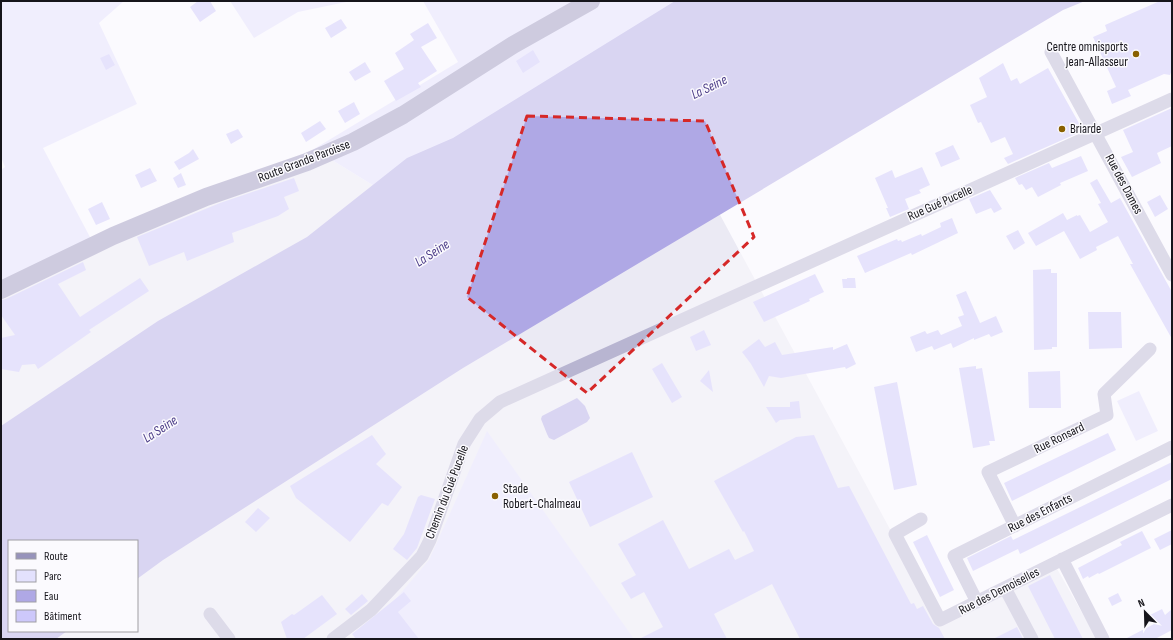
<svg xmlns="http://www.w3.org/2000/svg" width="1173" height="640" font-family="'Sofia Sans Condensed',sans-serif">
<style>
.built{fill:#ebeaf4}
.green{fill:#e3e1fd}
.water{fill:#afa8e5}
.building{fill:#cdc8fb}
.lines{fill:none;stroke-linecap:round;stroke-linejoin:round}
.street{stroke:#b8b5d1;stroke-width:13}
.secondary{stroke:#9793bb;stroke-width:18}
.marked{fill:none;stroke:#d62828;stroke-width:3;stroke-dasharray:8 5;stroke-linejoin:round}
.poi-dot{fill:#896000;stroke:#fbfafe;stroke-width:1.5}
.labels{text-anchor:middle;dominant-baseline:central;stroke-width:3;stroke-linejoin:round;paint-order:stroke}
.poi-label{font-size:13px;fill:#16151b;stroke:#fbfafe;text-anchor:start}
.street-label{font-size:13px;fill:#16151b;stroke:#fbfafe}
.water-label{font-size:14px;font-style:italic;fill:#4e3f89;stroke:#fbfafe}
</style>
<rect width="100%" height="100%" fill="#fbfafe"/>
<path class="built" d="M314 149 379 189 1 450V283L91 239Z
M719 213 938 618 1052 560 1097 639H36L47 631H137V569L469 339Z"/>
<path class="green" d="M1 1H124L99 23 137 104 43 148 91 239 1 283V170L5 167 1 157Z
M230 1H351L298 12 254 38Z
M423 1H686L379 189 314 149 458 62Z
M1139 391 1158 431 1136 441 1117 401Z
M487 431 634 639H354L382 615 429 560Z"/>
<path class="water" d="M675 1H1085L1063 10 463 368 163 560 137 579V541H9V631H67L56 639H1V426L158 321 307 237 407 158 453 138Z
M577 398 585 406 590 418 587 422 554 440 549 438 547 434 541 419 542 416Z"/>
<path class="building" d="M198 1H210L216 11 200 22 190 7Z
M1160 1H1172V70L1170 75 1164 74 1128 90 1131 96 1112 104 1107 91 1116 87 1093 37 1107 31 1105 25Z
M341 19 347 28 331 38 325 28Z
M428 23 437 38 421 47 437 71 418 83 421 87 396 101 384 81 404 69 395 53 414 40 410 34Z
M533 50 540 62 523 73 516 61Z
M109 54 115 65 106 70 100 58Z
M365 62 371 72 355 81 349 72Z
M1003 63 1011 81 1017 78 1020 84 1048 68 1080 125 1078 133 1008 164 1004 158 1013 154 1005 137 991 143 981 122 978 123 970 105 987 97 979 78Z
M354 102 360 114 345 123 338 111Z
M1172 108V146L1157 153 1161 163 1132 177 1121 157 1133 152 1123 130Z
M320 121 326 129 306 142 301 133Z
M238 129 243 137 231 144 226 134Z
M953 145 960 159 941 167 935 153Z
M193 149 199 159 179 170 174 162 189 153Z
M1081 156 1088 171 1060 183 1061 185 1038 197 1032 187 1026 190 1022 184 1019 185 1015 178 1049 163 1052 168Z
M922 167 930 185 919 190 921 193 905 199 909 209 890 217 886 208H888L875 178 892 170 895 178Z
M150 168 157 181 141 188 135 175Z
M181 173 186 185 178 188 173 178Z
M294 178 299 191 284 197 289 209 278 216 232 233 234 242 187 261 184 252 149 266 137 237 220 203Z
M1097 179 1111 203 1120 198 1172 292V339L1130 264H1133L1118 236 1096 247 1097 250 1080 259 1064 231 1036 246 1028 233 1063 213 1067 220 1077 215V216L1080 215 1090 232 1108 222 1098 204 1101 203 1090 183Z
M990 190 1002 209 994 213 991 208 976 214 969 199Z
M1160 195 1168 209 1155 217 1147 202Z
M102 202 110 219 96 225 88 209Z
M952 218 958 233 912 255 911 253 865 273 857 256 897 239 898 241 901 240 902 242 921 234 922 236 941 227 940 223Z
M1018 230 1025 243 1014 250 1006 236Z
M83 262 86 270 58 284 80 317 140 278 149 291 89 330 91 332 38 369 35 364 22 365 19 372 1 369V338L15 335 1 315V300L6 299Z
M1051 269V273H1057V347H1052V349L1034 350 1033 270Z
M815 274 824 292 809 299 810 301 764 322 753 302Z
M847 278H855L856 288H843L842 279H847Z
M966 291 980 323 996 316 1003 332 991 337 989 334 974 340V338L953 348 951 343 934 350 932 346 916 352 910 337 925 331 927 334 938 330 941 335 962 326 958 317 964 315 956 295Z
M1088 312H1121L1122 348 1089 349Z
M704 330 711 345 696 351 690 337Z
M759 339 765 347 775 342 782 355 833 347V350L847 344 856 364 846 369 845 367 781 378 769 376 764 387 751 364 742 352Z
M662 363 682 397 672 403 652 369Z
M976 366V369L982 368 995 441H989L990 445 973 448 959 368Z
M709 370 713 392 700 381Z
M1060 371 1061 408H1029L1028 372Z
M897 382 917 485 894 490 874 387Z
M799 401 801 418 780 420 776 423 766 407H790V402Z
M1108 433 1116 450 1012 501 1004 483Z
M372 435 386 454 376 464 402 487 388 506 382 503 350 542 296 498 290 486Z
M814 435 838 488 849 486 911 604 914 603 917 609 923 606 933 624 939 628 945 639H800L772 584 714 614 727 639H639L663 627 644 592 631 599 621 583 636 575 618 544 663 520 689 569 729 549 735 560 754 551 744 531 743 532 714 481 796 437Z
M632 452 653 497 590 527 569 482Z
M1172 462V479L1020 554 1018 549 973 571 967 558 1011 536 1013 540Z
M421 495 435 499 417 548 407 560 393 549 404 534 418 497Z
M258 508 270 518 256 532 245 522Z
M1172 530V544L1160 550 1154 539Z
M1142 531 1151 548 1099 574 1098 573 1089 578 1088 576 1083 579 1078 568 1122 545 1120 542Z
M927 535 954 590 940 597 913 542Z
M1050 575 1083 639H1055L1028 586Z
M404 592 411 601 398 612 419 639H356L352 634Z
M1118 593 1122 601 1112 606 1108 598Z
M362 594 368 601 351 615 345 609Z
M322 595 337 614 303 639H287L281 622 292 614 294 615Z
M1162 609 1165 615 1172 609V630L1155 639H1125L1154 624 1150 615Z
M1017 627 1023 639H993Z"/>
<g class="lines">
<path class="street" d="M1051 52 1172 275
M921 519 895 534 940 620 1172 505
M1015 526 988 472 1107 415 1104 394 1150 349
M1062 559 1103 639
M1005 588 1032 639
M977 602 954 556 1172 447
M210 614 229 639
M333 639 371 610 422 556 430 540 464 444 480 419 500 402 1172 99"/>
<path class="secondary" d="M1 290 113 236 206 197 307 162 353 142 403 115 513 45 591 1"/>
</g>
<path d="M0 0H1173V640H0ZM527 116 705 121 754 237 587 393 467 297Z" fill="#fbfafe" fill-opacity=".55" fill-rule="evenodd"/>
<path class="marked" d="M527 116 705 121 754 237 587 393 467 297Z"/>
<g class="poi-dot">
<circle cx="1136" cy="54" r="4"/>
<circle cx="1062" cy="129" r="4"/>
<circle cx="495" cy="496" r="4"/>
</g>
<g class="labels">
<g class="poi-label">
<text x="1128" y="47" text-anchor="end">Centre omnisports<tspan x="1128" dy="15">Jean-Allasseur</tspan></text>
<text x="1070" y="129">Briarde</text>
<text x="503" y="489">Stade<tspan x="503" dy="15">Robert-Chalmeau</tspan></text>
</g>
<g class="street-label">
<text transform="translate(304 161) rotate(-21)">Route Grande Paroisse</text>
<text transform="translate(1124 184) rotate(62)">Rue des Dames</text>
<text transform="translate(940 203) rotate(-24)">Rue Gué Pucelle</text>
<text transform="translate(1059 438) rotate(-26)">Rue Ronsard</text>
<text transform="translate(447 492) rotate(-69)">Chemin du Gué Pucelle</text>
<text transform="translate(1040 513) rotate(-27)">Rue des Enfants</text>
<text transform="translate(999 591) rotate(-27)">Rue des Demoiselles</text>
</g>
<g class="water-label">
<text transform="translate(709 87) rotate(-26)">La Seine</text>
<text transform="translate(432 253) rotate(-33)">La Seine</text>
<text transform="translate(160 429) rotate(-33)">La Seine</text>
</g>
</g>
<rect width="1173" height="640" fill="none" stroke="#16151b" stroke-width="4"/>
<rect x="8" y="540" width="130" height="92" fill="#fbfafe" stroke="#9f9ea3"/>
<rect x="16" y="553" width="20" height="6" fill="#9793bb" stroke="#9f9ea3"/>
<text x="44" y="560" font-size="12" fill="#16151b">Route</text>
<rect x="16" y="570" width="20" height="12" fill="#e3e1fd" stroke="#9f9ea3"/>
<text x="44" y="580" font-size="12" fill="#16151b">Parc</text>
<rect x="16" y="590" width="20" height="12" fill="#afa8e5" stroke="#9f9ea3"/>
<text x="44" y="600" font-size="12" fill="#16151b">Eau</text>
<rect x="16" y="610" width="20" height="12" fill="#cdc8fb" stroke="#9f9ea3"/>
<text x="44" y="620" font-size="12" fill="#16151b">Bâtiment</text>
<g transform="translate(1145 612) rotate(337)" stroke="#fbfafe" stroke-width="3" paint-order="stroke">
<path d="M0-3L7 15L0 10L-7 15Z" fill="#16151b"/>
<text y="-6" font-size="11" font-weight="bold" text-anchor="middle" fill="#16151b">N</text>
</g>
</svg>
